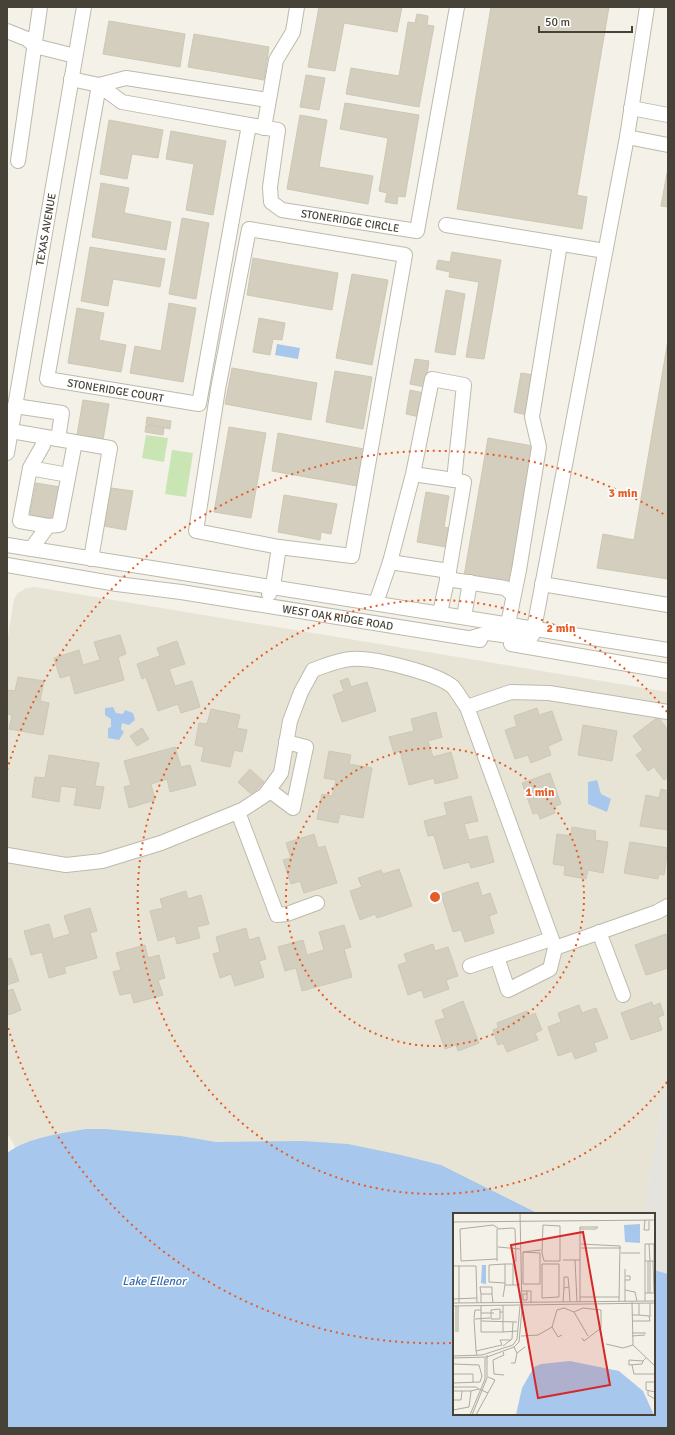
<svg xmlns="http://www.w3.org/2000/svg" width="675" height="1435" font-family="Signika,sans-serif">
<style>
.residential{fill:#e7e4d6}
.industrial{fill:#e5e3dd}
.green{fill:#c8e5b3}
.water{fill:#a8c7ec}
.building{fill:#d4cebe;stroke:#cec7b2}
.lines{fill:none;stroke-linecap:round;stroke-linejoin:round}
.minor-casing{stroke:#bebaab;stroke-width:16}
.minor{stroke:#fff;stroke-width:14}
.ring{fill:none;stroke:#e55c26;stroke-width:2;stroke-dasharray:2 4}
.labels{text-anchor:middle;dominant-baseline:central;stroke-width:3.5;stroke-linejoin:round;paint-order:stroke}
.street-label{font-size:11px;fill:#464237;stroke:#fff}
.water-label{font-size:12px;font-style:italic;fill:#366bac;stroke:#fff}
.inset-road{fill:none;stroke:#aeaba1;stroke-width:1}
.view{fill:#d62828;fill-opacity:0.15;stroke:#d62828;stroke-width:2}
.inset-edge{fill:none;stroke:#464237;stroke-width:2}
.centre{fill:#e55c26;stroke:#fff;stroke-width:2}
.ring-label{font-size:12px;text-anchor:middle;font-weight:bold;fill:#e55c26;stroke:#fff;stroke-width:3.5;stroke-linejoin:round;paint-order:stroke}
</style>
<rect width="100%" height="100%" fill="#f3f1e8"/>
<path class="residential" d="M35 587 668 692V1069L643 1214H454L48 1201 7 1133V643L14 599 18 593 26 588Z"/>
<path class="industrial" d="M668 1069V1309L654 1302V1214H643Z"/>
<path class="green" d="M146 435 168 438 164 462 142 458Z
M172 450 193 453 186 497 165 494Z"/>
<path class="water" d="M277 344 300 348 298 359 275 355Z
M113 707 116 713 123 714 125 710 133 713 135 720 129 725 122 723 121 729 124 732 119 740 108 738V728L111 727V719L105 715V708Z
M597 780 601 794 611 799 607 812 588 804V782Z
M86 1129H105L181 1136 216 1142 303 1141 348 1144 401 1155 441 1165 539 1214H454V1414H654V1270L668 1274V1428H7V1153C29 1137 59 1134 86 1129Z"/>
<path class="building" d="M319 7H402L397 32 344 23 335 71 308 67Z
M491 7H609L577 195 587 197 582 229 457 209Z
M417 14 428 16 427 25 434 26 419 107 346 94 351 68 399 76 408 22 415 23Z
M109 21 185 34 180 67 103 54Z
M194 34 269 47 264 80 188 67Z
M306 75 325 78 319 110 300 107Z
M345 103 419 115 405 197 398 196 397 204 385 202 387 193 379 191 388 138 340 129Z
M300 115 327 120 319 167 373 176 368 204 287 189Z
M109 120 163 130 158 158 132 154 127 179 100 174Z
M171 131 226 141 213 215 186 210 194 164 166 159Z
M667 173 668 174V207L661 206Z
M101 183 129 188 124 213 171 222 166 250 92 237Z
M182 218 209 223 196 299 169 294Z
M90 247 165 259 160 287 113 279 108 306 81 301Z
M452 252 501 260 484 359 466 357 479 282 449 277 450 272 436 269 438 260 450 262Z
M253 258 338 273 332 310 247 295Z
M352 274 388 280 372 365 336 358Z
M446 290 465 294 455 355 435 352Z
M169 303 196 308 183 382 130 373 135 346 161 351Z
M77 308 104 313 99 340 126 345 121 372 68 363Z
M259 318 285 323 282 340 273 339 270 355 253 352Z
M668 340V579L597 568 603 534 634 540Z
M415 359 429 361 425 387 410 384Z
M232 368 317 383 311 420 225 404Z
M335 371 372 377 363 429 326 422Z
M521 373 534 375 527 415 514 412Z
M410 390 424 393 420 417 406 414Z
M83 400 109 404 103 440 77 435Z
M147 417 171 421 170 429 146 424Z
M146 425 164 428 163 435 145 432Z
M229 427 266 433 251 518 214 512Z
M278 433 364 449 357 486 272 471Z
M488 438 533 446 509 584 464 576Z
M36 483 60 487 54 519 30 514Z
M111 488 133 491 126 530 104 526Z
M426 492 449 496 444 527 455 529 452 548 417 542Z
M284 495 337 504 331 534 321 532 320 540 278 532Z
M120 635 126 654 118 657 124 680 75 694 70 675 60 678 54 658 79 650 83 665 100 660 94 642Z
M177 641 185 664 169 669 175 686 192 681 200 707 181 713 178 704 158 711 146 677 142 679 137 664 160 656 157 648Z
M18 677 44 681 40 701 49 703 43 735 9 729 12 715 7 714V690L15 691Z
M348 678 351 687 367 682 376 711 342 722 333 695 344 691 340 681Z
M537 708 539 715 552 711 562 740 548 746 551 755 531 763 528 755 515 759 505 730 517 726 514 716Z
M211 709 240 715 237 728 247 730 242 752 234 750 230 767 201 761 204 747 195 745 199 723 207 724Z
M436 712 442 737 428 741 433 757 451 752 458 778 435 784 434 778 409 785 400 751 394 753 389 737 414 731 411 719Z
M658 717 668 730V777L664 780 654 767 648 771 636 755 643 750 633 736Z
M583 725 617 731 612 761 578 755Z
M142 728 149 739 137 746 130 736Z
M175 747 181 767 190 765 196 785 170 792 167 779 151 784 155 800 129 808 124 787 131 785 124 761Z
M329 751 351 755 349 764 372 768 363 818 340 814 338 823 317 819 322 794 332 796 336 780 324 778Z
M49 755 99 763 95 786 104 787 100 809 74 805 77 788 61 786 59 802 32 797 35 777 45 778Z
M250 769 264 782 252 795 238 782Z
M550 773 561 804 553 807 555 813 540 819 538 813 533 814 522 783Z
M661 789 668 791V830L640 826 646 795 659 798Z
M471 796 478 821 464 824 469 840 487 836 494 862 471 868 469 862 444 869 434 835 428 836 424 821 447 815 444 803Z
M572 827 596 831 595 840 608 842 603 873 588 870 586 879 564 875 565 866 553 864 557 834 571 836Z
M314 834 318 848 325 846 337 883 304 893 300 881 291 884 283 860 291 858 286 843Z
M630 842 668 848 664 875 659 874 658 879 624 873Z
M399 869 412 906 377 918 375 914 360 920 350 891 362 887 358 878 381 870 383 874Z
M478 882 482 896 490 893 497 913 489 916 494 933 465 942 461 930 453 932 441 894Z
M186 891 188 899 201 895 209 924 197 927 200 938 177 944 175 936 158 941 150 911 163 908 160 899Z
M90 908 97 931 90 933 97 958 64 967 66 973 49 978 42 952 31 955 24 931 49 924 53 939 70 934 64 916Z
M344 925 351 947 344 949 352 977 302 991 296 968 285 971 278 947 303 940 307 955 324 950 319 932Z
M246 928 249 940 259 937 266 959 259 961 264 977 235 986 231 974 220 978 213 954 220 952 216 937Z
M666 934 668 937V968L646 975 635 945Z
M433 944 435 951 448 947 458 976 446 980 449 989 424 998 422 990 408 995 398 965 407 962 404 954Z
M145 945 148 958 159 955 165 978 158 980 163 995 134 1003 131 993 120 995 113 972 121 970 116 953Z
M11 958 19 981 7 985V959Z
M13 989 21 1010 9 1015 7 1011V991Z
M463 1001 479 1043 458 1051 456 1045 445 1049 435 1021 445 1018 442 1010Z
M652 1002 653 1006 660 1003 664 1015 658 1017 662 1030 631 1040 621 1013Z
M579 1005 582 1013 596 1008 608 1038 594 1043 597 1051 575 1059 572 1051 558 1056 548 1027 561 1022 558 1013Z
M527 1011 529 1016 535 1013 542 1030 535 1033 538 1040 507 1052 503 1043 498 1045 493 1030 498 1028 497 1023Z"/>
<g class="lines">
<g class="minor-casing">
<g id="minor">
<path d="M7 31 27 39 35 46 75 56"/>
<path id="s1" d="M71 79 99 85 122 102 278 130 270 187 271 202 282 210 417 231 457 7"/>
<path id="s2" d="M99 85 47 379 199 404 249 125"/>
<path d="M99 85 126 78 268 100"/>
<path d="M631 108 668 115"/>
<path d="M264 128 276 60 293 32 297 7"/>
<path d="M627 137 668 145"/>
<path d="M18 161 40 7"/>
<path d="M446 225 605 251"/>
<path d="M249 229 405 255 352 556 279 547 196 531 218 389Z"/>
<path d="M15 406 62 413 58 439"/>
<path d="M11 431 110 448 91 559"/>
<path id="s3" d="M7 453 84 7"/>
<path d="M30 468 43 445 44 437"/>
<path d="M68 475 30 468 20 521 48 526 59 525 75 442"/>
<path d="M7 545 668 650"/>
<path d="M31 549 48 526"/>
<path d="M390 562 449 571"/>
<path id="s4" d="M7 565 117 584 181 592 480 640"/>
<path d="M447 579 505 588 513 595"/>
<path d="M542 584 668 605"/>
<path d="M269 594 273 586 279 547"/>
<path d="M376 603 390 562 413 474 454 480 464 385 432 379 413 474"/>
<path d="M440 613 449 571 464 482 454 480"/>
<path d="M464 617 470 582"/>
<path d="M508 624 519 570 539 447 532 417 560 244"/>
<path d="M471 638 488 633 516 637 530 638 533 634 627 137 647 7"/>
<path d="M511 644 668 671"/>
<path d="M467 707 511 692 549 693 668 712"/>
<path d="M269 790 293 808 306 747 286 742"/>
<path d="M238 812 277 915 287 914 317 903"/>
<path d="M7 855 66 865 102 861 161 843 242 810 265 795 281 773 290 721 301 692 313 670C325 666 337 660 351 659 372 657 437 673 453 687 458 693 462 701 467 707L555 948 550 969 508 990 497 957"/>
<path d="M599 932 623 995"/>
<path d="M555 948 657 912 668 906"/>
<path d="M470 966 551 939"/>
</g>
</g>
<use href="#minor" class="minor"/>
</g>
<g class="ring">
<circle cx="435" cy="897" r="149"/>
<path d="M667 1082A297 297 0 1 1 667 712"/>
<path d="M451 1343A446 446 0 0 1 7 1024M7 770A446 446 0 0 1 665 515"/>
</g>
<g class="labels">
<g class="street-label">
<text stroke="none"><textPath href="#s1" startOffset="371">STONERIDGE CIRCLE</textPath></text>
<text stroke="none"><textPath href="#s3" startOffset="227">TEXAS AVENUE</textPath></text>
<text stroke="none"><textPath href="#s2" startOffset="368">STONERIDGE COURT</textPath></text>
<text stroke="none"><textPath href="#s4" startOffset="335">WEST OAK RIDGE ROAD</textPath></text>
</g>
<g class="water-label">
<text x="154" y="1281">Lake Ellenor</text>
</g>
</g>
<g transform="translate(453 1213)">
<rect width="202" height="202" fill="#f3f1e8"/>
<path d="M187 11V30L172 29 171 12ZM29 52H33V71L28 70ZM117 148 166 158 190 178 201 202H63L69 175 81 154 88 151Z" fill="#a8c7ec"/>
<path class="inset-road" d="M192 7 191 17H196V8M0 9 202 7M90 12 107 13V48H91L89 40ZM128 31 167 33 166 88M196 31 197 48M45 34 67 36M128 35H168M70 39V71H87V40M70 39 87 40M70 39 88 37M168 40H187M44 46 8 48 7 16 40 12 45 15M110 47H127M122 47 124 89M44 48V16L60 15 62 16 63 49M192 48H201V31H192V88M195 48V80M197 48V80M52 51 36 52V69L52 70M89 51H106V84L89 85ZM0 53H23L24 90M172 56V88M172 67H177V63H173M60 72V51H52V72H65L67 71M116 74 117 89M172 77 182 79 184 88M68 78H78V90M192 80H201L200 48M28 81 27 74H39V81M74 81H70V87H74V78M50 84 52 72M127 84H166M0 86 24 85M110 89 111 75 116 74 115 64H111V75M127 89V14H145L143 16H127M179 89 180 132 202 153M0 90 202 88M6 90V53M28 90V81H39L40 90M28 92V119H50V92M202 92V106M0 93 202 90M3 93V119M47 99V106H38V97L47 96V99H50M121 99 130 95 148 97V115L131 128 129 125M28 100H41M179 102H186V90M197 104V90M21 105 22 97H28M28 108 64 109M179 108H197L196 103 186 102M99 114 105 124 109 122M5 119V93M50 119 64 118M179 120H193M68 123 85 122 99 114 104 97 111 95 121 99 135 123M179 123 192 122M153 131 170 135 180 132M50 133 59 126 60 109M61 134 64 140 72 134M23 138 21 106 37 105M50 139 51 142 40 147 41 161 51 162M24 142 23 138 49 132 47 127H58M0 143 29 142 60 132 64 126 67 93M0 145 34 144 61 134 66 129 69 96 67 0M190 148 176 147V152L189 151 190 148 193 145M58 150H62L64 140M0 151 26 152 29 163 27 169 0 170M179 152 181 161H202M0 161H20V169M202 169H193V177L202 179M0 174H23L26 176M0 178H18L16 194 0 197M18 178 26 176 35 180M195 178V182L202 186M0 187H8L9 178M17 202 32 166V145M19 202 34 165V142M23 202 42 167 35 164"/>
<path class="view" d="M130 19 157 172 85 185 58 32Z"/>
<rect width="202" height="202" class="inset-edge"/>
</g>
<circle cx="435" cy="897" r="6" class="centre"/>
<g class="ring-label">
<text x="623" y="497">3 min</text>
<text x="561" y="632">2 min</text>
<text x="540" y="796">1 min</text>
</g>
<rect width="675" height="1435" fill="none" stroke="#464237" stroke-width="16"/>
<path d="M539 26v6h93v-6" fill="none" stroke="#464237" stroke-width="2"/>
<text x="545" y="26" font-size="12" fill="#464237" stroke="#ffffff" stroke-width="3" paint-order="stroke">50 m</text>
</svg>
